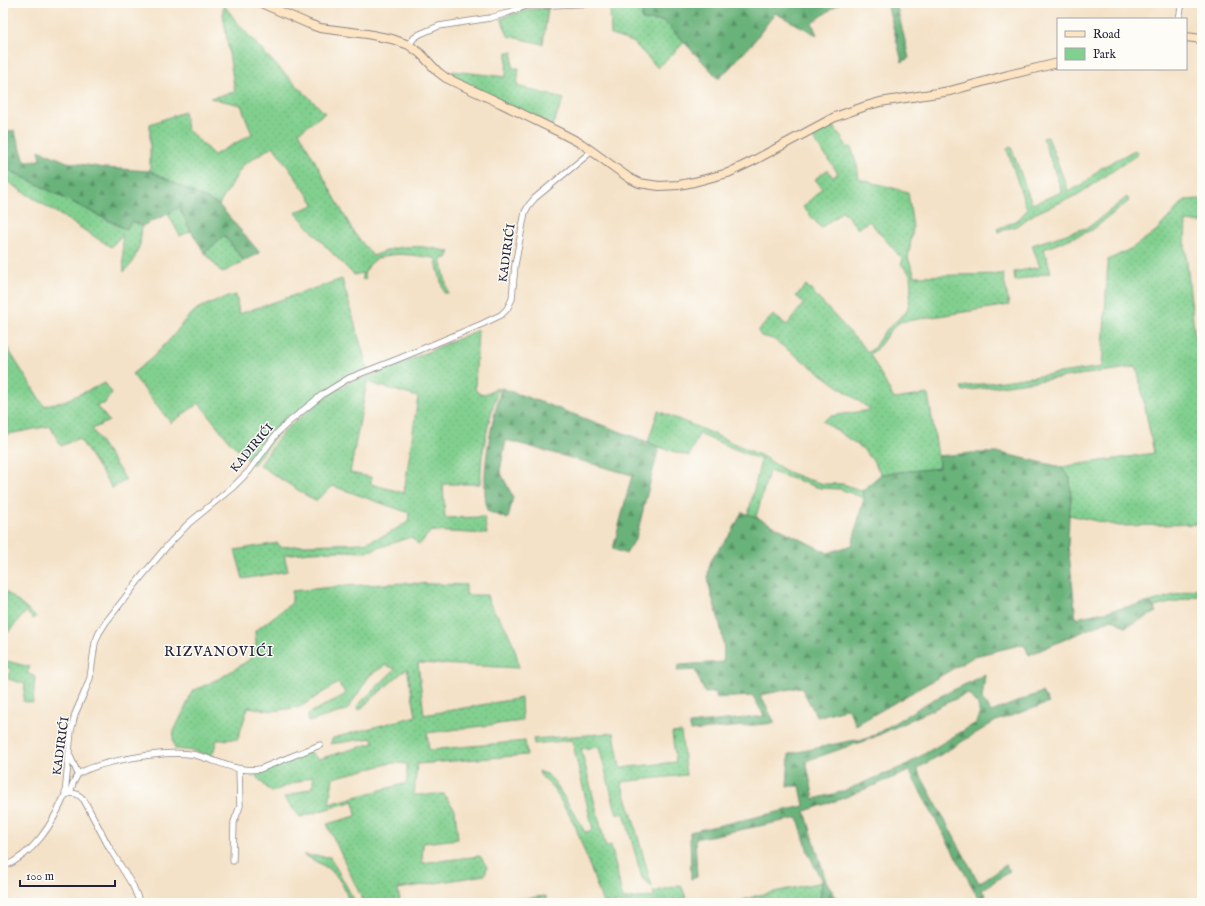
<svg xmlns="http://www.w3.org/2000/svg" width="1205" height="906" font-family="'IM FELL English',serif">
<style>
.green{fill:url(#green-dots);stroke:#527966;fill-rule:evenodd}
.forest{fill:url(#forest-firs);stroke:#466a5a;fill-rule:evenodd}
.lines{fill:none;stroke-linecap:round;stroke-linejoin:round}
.street-casing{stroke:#8b8282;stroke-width:7}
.secondary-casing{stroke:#8b8282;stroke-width:10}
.street{stroke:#fff;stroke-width:5.5}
.secondary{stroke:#fde5c4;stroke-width:8}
.labels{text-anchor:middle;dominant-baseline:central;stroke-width:3;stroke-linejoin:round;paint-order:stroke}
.street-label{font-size:12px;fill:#22223b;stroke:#fdfcf7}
.quarter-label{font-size:14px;letter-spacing:1px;fill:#22223b;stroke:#fdfcf7}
</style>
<defs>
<pattern id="green-dots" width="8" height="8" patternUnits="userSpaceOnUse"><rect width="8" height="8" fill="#82d090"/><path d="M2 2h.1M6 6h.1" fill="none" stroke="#70b27d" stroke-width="1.8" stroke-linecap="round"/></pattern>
<pattern id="forest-firs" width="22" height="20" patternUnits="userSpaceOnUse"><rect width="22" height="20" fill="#69b27a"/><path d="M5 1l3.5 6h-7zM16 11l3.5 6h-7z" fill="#569065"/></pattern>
</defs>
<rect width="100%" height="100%" fill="#fdfcf7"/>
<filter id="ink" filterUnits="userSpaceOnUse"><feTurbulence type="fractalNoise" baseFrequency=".025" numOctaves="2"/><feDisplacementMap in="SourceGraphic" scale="8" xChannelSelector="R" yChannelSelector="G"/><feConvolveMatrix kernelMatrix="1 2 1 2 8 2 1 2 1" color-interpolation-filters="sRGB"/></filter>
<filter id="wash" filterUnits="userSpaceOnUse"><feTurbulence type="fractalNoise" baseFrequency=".012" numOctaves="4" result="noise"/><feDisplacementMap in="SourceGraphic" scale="16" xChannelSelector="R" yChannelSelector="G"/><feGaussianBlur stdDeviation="0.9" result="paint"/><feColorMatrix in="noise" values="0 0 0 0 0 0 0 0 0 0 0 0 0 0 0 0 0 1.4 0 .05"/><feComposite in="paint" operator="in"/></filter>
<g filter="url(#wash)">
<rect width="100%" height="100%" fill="#f4e2c8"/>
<path class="green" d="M630 3H643L642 20 664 21 685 42 658 68 633 42 611 35 610 6Z
M223 4C252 44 290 78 325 113L299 132 354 233 373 256C383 252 395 247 406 247 421 245 436 249 450 252L447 258 441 259 448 293H444L435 258C415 256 388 249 371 263 368 266 367 270 364 274L366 279 363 280 362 273 354 275 330 251 295 212 315 205 273 146 243 165 219 205 150 171V124L184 112 187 129 214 155 252 134 241 105 210 98 235 92 223 14Z
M548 8 543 44 508 36 501 18 526 10Z
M507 52H513L512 68H519L517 86 564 99 552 126 452 79 453 71 506 77Z
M833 125 848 148 851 147 857 165 859 179 908 192 913 228 908 258 915 276 1003 274 1009 305 900 322C886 332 883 346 870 354L894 399 928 394 940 468 881 474 874 462 862 448 823 421 831 416 871 410 773 339 761 336 758 331 773 315 787 325 804 303 796 296 806 285 868 352 873 349 884 332 906 312 909 303 911 290 910 274 901 264 903 260 869 221 858 229 843 211 821 228 803 207 822 188 815 179 827 170 833 177 838 173 812 137Z
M1048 137 1068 191 1082 185 1101 168 1135 150 1138 154 1077 195 1036 213 1016 226 998 232 997 229 1018 220 1027 210 1007 149 1011 147 1032 204 1062 192 1043 138Z
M3 167 125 229 132 221 142 226 140 244 133 262 124 272 122 235 111 247 3 179Z
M1127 197 1129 201 1092 230 1044 249 1051 272 1015 281 1014 272 1040 267 1032 245 1089 227Z
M1199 199H1202V223L1186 221 1185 244 1194 330 1202 375V524L1119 526 1069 515 1071 499 1070 478 1061 467 1154 453 1137 367 963 391 961 387 1102 367 1108 260 1132 248 1155 232 1185 200Z
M179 207 191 231 180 236 168 214Z
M224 234 244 261 222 273 205 253Z
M342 279 368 370 348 378 288 421 253 465 229 441 199 403 171 423 132 374 152 358 174 335 185 320 197 309 217 300 236 295 239 314Z
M478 330 475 388 477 392C484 397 491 391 498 388L489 421 482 456 480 484H443L445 518 484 517 487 534 431 531 419 545 411 537 366 552 341 551 310 552 284 555 288 571 243 579 235 550 278 543 280 547 307 545 364 543 386 535 408 522 409 513 333 486 315 501 259 465 277 440 286 429 317 403 337 389 352 381 386 370ZM367 382 418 397 404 493 371 484V477L350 473Z
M3 341 44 406 64 401 105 383 112 393 104 404 96 405 109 421 92 429 126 480 112 488 79 438 61 446 50 426 3 435V426L8 422 3 412Z
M658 411 702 429 762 456 788 472 806 479 824 484H843L862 491 864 498 840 489 820 488 769 471 756 517 748 515 761 460 699 434 689 456 659 447 648 442Z
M405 583 466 585V595H487C489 607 498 615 504 625 512 638 517 654 519 668L418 663 424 715 521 698 522 721 427 733 429 750 525 741 527 755 417 764 414 795 444 794 455 810 458 839 423 843 422 863 480 856 487 867 485 875 398 889 400 903H364L327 824 356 816 354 801 300 817 284 798 313 787V776L271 792 253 773 309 751 318 759 374 743 372 738 330 744 333 738 416 716 407 668 359 710 357 706 395 669 386 665 370 675 347 710 308 722V714L346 694 338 683 300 707 273 711 248 707 238 739 217 740 212 756 194 751 175 749 173 740 174 731 188 702 191 693 193 691 222 677 249 660 253 653 256 643 255 631 292 603V591L344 586ZM392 763 407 764V783L329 804 333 778Z
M1202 587V595L1154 607 1150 602Z
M3 589 36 617 33 619 26 612 4 637 3 657Z
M3 660 30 667 27 673 35 677 33 703 23 701 25 684 8 679 10 668 3 666Z
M681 732 686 775 621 782 631 812 652 887 642 878 624 813 617 815 599 747 581 749 606 847 611 845 623 899 655 897 653 892 681 885 688 903H603L575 825 554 789 540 775 539 771 546 774 553 780 576 816 585 832 593 830 572 740 534 744 533 739 614 733 620 768 676 762 672 733Z
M303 855 330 857 356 903H349C342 874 328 867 303 855Z
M822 882 820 900 816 903H735L755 896Z
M546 896 547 903H484L545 896Z"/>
<path class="forest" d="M643 3H840L812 23 817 35 775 13 752 44 719 79 664 21 642 20Z
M887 3H896L909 58 902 62Z
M14 130 25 161 41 160 39 150 67 162 105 168 150 171 219 205 260 253 244 261 224 235 205 253 191 231 179 207 168 214 142 226 132 221 126 229 3 167V134Z
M501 388 535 400 648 442 659 447 636 538 626 554 613 549 632 475 506 440 500 471 513 497 508 519 487 511C480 470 491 428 501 388Z
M973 453H1001L1061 467 1070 478 1071 499 1069 515 1068 545 1076 618 1150 602 1157 612 1125 627 1112 619 1029 655 1024 644 975 656 856 725 848 708 817 717 801 687 760 695 775 723 691 731 689 724 764 716 753 696 716 698V692L705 693 695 670 677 671 679 665 723 662C725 647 722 632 718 617 714 602 704 579 710 564 713 553 723 545 729 536 734 529 738 520 742 512L756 517 828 553 852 545 864 498 862 491 881 474 939 468 938 456Z
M985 675 982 699 991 712 1042 692 1049 703 996 721 917 769 979 883 1006 865 1010 871 982 890 990 903H981L909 771 841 799 805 811 826 881 840 903H816L820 900 822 882 808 852 798 818 695 839 697 877 691 879 690 832 804 806 800 786H787L789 754 849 741 866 739 876 734 932 700ZM968 693 978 705 980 716 976 723 904 766 841 792 814 799 806 761 870 739Z"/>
</g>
<g filter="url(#ink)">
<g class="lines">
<g class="street-casing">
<path id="street" d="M1179 19 1182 3
M409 45 414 38 420 34 439 26 490 18 504 14 526 6 603 3
M70 756 78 774C100 761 169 749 195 755 217 760 236 773 260 769L320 745
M70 793 73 783 78 774
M65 795C74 791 78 794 84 800L109 847 133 886 140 903
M233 861 234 822 240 806 239 769
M3 867C34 854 52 825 65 795L71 731 75 714 85 691 90 678 95 643 99 633 106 622 142 576 168 545 189 523 233 487 249 471 277 433 290 421 323 394 349 378 398 359 482 324 501 315 507 309 512 299 515 265 525 212 529 205 535 198 592 151"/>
</g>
<g class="secondary-casing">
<path id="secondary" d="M261 3 309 24 320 28 367 34 392 39 409 45 421 54 438 72 446 78 500 103 561 133 582 144 629 178 639 183 659 186 679 185 694 182 728 173 751 162 835 117 866 106 880 102 950 91 1008 75 1058 63
M1186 37 1202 39"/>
</g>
<use href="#street" class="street"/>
<use href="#secondary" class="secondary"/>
</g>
</g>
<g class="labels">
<g class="street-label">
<text transform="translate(507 253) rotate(-82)">KADIRIĆI</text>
<text transform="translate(252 448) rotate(-50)">KADIRIĆI</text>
<text transform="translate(61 746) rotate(-82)">KADIRIĆI</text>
</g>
<g class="quarter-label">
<text x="219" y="652">RIZVANOVIĆI</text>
</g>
</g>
<rect width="1205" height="906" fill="none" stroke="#fdfcf7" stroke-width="16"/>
<rect x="1057" y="18" width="130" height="52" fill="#fdfcf7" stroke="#a5a5ac"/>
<rect x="1065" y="31" width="20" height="6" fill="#fde5c4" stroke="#a5a5ac"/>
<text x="1093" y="38" font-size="12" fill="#22223b">Road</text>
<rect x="1065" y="48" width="20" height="12" fill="#82d090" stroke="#a5a5ac"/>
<text x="1093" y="58" font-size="12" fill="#22223b">Park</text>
<path d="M20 880v6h95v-6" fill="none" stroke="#22223b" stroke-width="2"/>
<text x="26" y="880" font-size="12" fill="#22223b" stroke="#fdfcf7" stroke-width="3" paint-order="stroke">100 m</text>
</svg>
